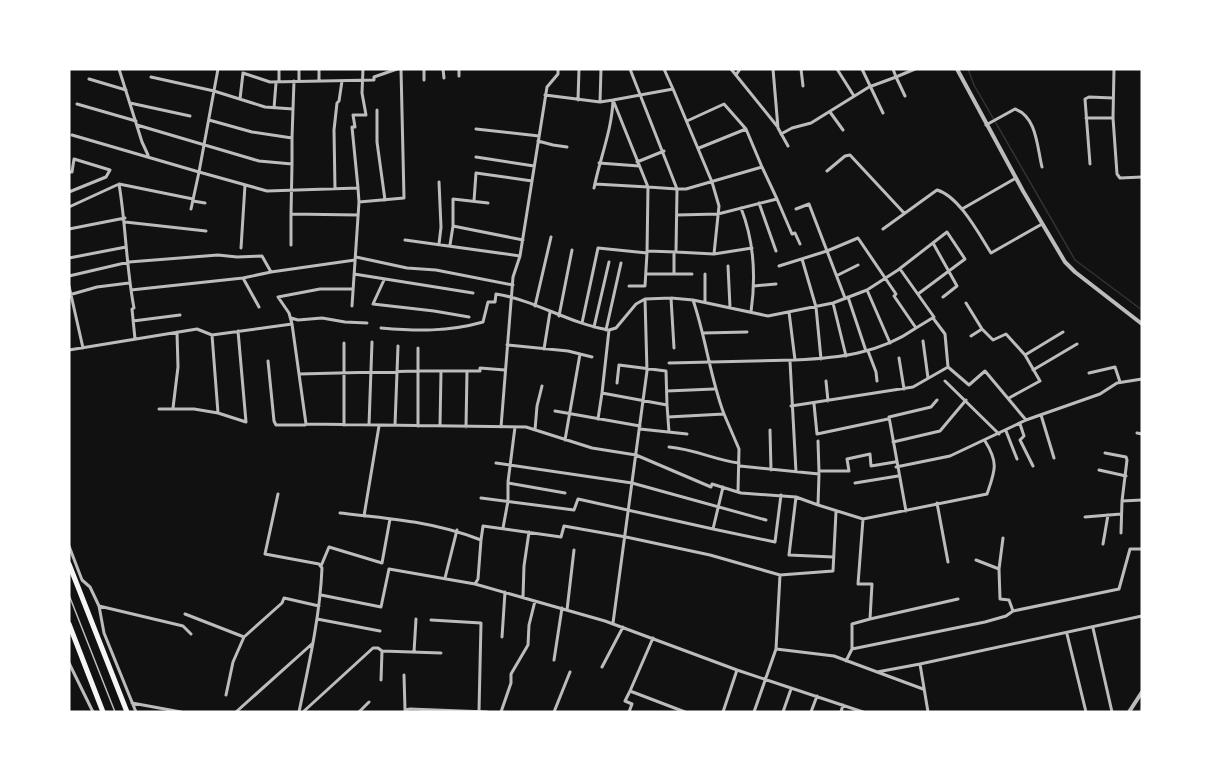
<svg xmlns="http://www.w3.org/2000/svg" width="1211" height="781" font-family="'PT Sans',sans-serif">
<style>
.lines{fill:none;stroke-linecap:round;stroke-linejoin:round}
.stream{stroke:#333;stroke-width:1.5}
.service{stroke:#bcbcbc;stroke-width:1.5}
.minor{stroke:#bcbcbc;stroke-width:3}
.tertiary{stroke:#bcbcbc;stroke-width:4}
.primary{stroke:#f5f5f5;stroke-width:5}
</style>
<rect width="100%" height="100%" fill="#111"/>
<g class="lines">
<path class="stream" d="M968 69 974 85 1075 260 1142 310
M1139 712 1142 707"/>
<path class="service" d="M69 595 115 712"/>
<path class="minor" d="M119 69 142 142 148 155
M218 69 199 172 267 191 358 188 359 202 404 198 401 69
M424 69V80
M443 69 444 78
M664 69 673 89
M731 69 777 126
M773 69 778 128 788 146
M801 69 803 86
M837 69 854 96
M862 69 883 113
M893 69 896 77 915 69
M1114 69 1113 118 1117 174 1120 178 1142 177
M736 75 740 69
M459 76V69
M151 77 214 91 265 107 293 109 292 138
M89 79 126 90
M299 81V69
M319 81V69
M279 82V69
M545 95 600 102 601 69
M240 99 243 73 270 82 374 80V77L397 69
M578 100 579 69
M600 102 613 100 648 187 677 189 630 69
M130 103 190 116
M77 104 136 121
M274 108 276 83
M293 109 294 81
M377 110V142L385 200
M830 112 843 130
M1086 118H1113
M209 120 252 132 292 138V164
M687 121 724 104 746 129 699 148
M137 125 259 161 292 164 291 214 358 215
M986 125 1015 109C1037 117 1037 147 1042 167
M476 129 539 136
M746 129 762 167
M781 134 792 128 811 123 869 87 896 77 905 96
M72 135 199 172 191 209
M538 141 553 145 567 147
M476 157 534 166
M637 162 664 151
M599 163 639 166
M1090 164 1085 99 1089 97 1113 98
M827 171 845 156 850 155 904 213
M69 172H72L74 159 110 170 106 177 69 192
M119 184C126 225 126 267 134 308L132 309 135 339
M595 184 648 187 647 253
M358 188 352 127H355L353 115H366L362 93 363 69
M594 188C600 158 612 130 613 100L673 89 712 182 719 206 714 254 676 252
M335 189 334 130 337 103 339 101 342 81
M193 201 205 203
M474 201 476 173 532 181
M759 203 776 251
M69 207 119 184 193 199
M741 208C754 241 756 277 751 312
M796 209 809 204 845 298
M962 209 1016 178
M291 214V245
M677 215 718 214 777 199 792 234 795 233 800 244
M125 222 206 231
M453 226V199L488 203
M69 229 125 218
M883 229 937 190C959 196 979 234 991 253L1042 224
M405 240 520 256
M933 243 957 286 943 297
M439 244 441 227 439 182
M450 245 453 226 523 240
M241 248 245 185
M647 251 676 252 677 189H686L762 167 777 199
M714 254 752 248
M356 257 407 268 436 270 513 285
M69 258 126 247
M802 259 816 307 821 359
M728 266 730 307
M779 266 827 251 858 238 896 294 894 296 916 328C879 354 838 358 795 360L789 312
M900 269 934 317 916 328
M354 274 473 293
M646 274H674V252
M674 274H692
M705 274V302
M838 275 858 265
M69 276 129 262 218 255 237 257 262 256 271 272
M243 278 271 272 355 260
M384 280 373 304 434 311 469 317
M69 286 83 348
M754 286 776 284
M353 289H320L278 297 289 313 292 324 306 424 526 427 592 448 636 455 711 487 712 484 741 493 796 497 818 505
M131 290 243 278 259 307
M867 290 890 343
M69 295 97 287 129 283
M848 297 866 351
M671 298 674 348
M693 300C706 338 710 377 724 414
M833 303 846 356
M966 303 982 329
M352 306 359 202
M535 306 551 237
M559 316 572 250
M291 318 298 320 322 318 345 322 367 323
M133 321 180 315
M582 323 598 248 647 253 645 286H629
M594 327 609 262
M381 328C416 331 448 332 483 322L488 302H495L496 294C535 300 570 324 609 330L616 328 636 304 645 299 671 298 693 300 768 316 833 303 867 290 898 270 947 232 965 259 918 294
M606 330 621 263
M703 333 747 332
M212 335 218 413
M971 336 982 329 993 340 1006 334 1025 355 1040 381 1009 398
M923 341 928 378
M507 345 568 351 592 357
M544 349 550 312
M69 350 197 329 212 335 292 324
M868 351 876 372 877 381
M1025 355 1063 332
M899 358 904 389
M268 361 274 421 276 425H305
M790 361 796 472
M669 363 795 360
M948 367 969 385 985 371 1026 420
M1033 370 1077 344
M1089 373 1115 367 1120 382
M299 374 418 371V348
M826 381 828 401
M945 381 999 434
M617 383 619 365 666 371 667 405
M667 391 714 389
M602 393 609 330
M814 404 817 434 888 419
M791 406 913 387 948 367 945 334 933 318
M173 408 178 367 177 332
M159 409H194L218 413 246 422 238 331
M555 411 640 426
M1041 415 1054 458
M668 417 724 414 739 449 738 492
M598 419 602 393 667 405 669 432
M1020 424 1024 436 1020 440 1033 466
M344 425V343
M369 425 372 342
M395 425 398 346
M418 426V371H441
M440 426 441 371H467
M466 427 467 371H480V368L505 370
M501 427 513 277 520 256 547 87 558 74V69
M640 429 687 434
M535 430 537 406 542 386
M770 430 771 470
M1006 431 1017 459
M1137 433 1142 434
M565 440 580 354
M818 441 819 472
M893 442 940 431 966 400
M669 447C694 449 715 460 739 463
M1105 453 1126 457 1127 460 1122 501 1121 533
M496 463 632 483 766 520
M740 466 819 474 818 505 863 519 987 494C995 471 999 463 985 441
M896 467 950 456 1026 420 1100 394 1117 383 1142 379
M1099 470 1126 476
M819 471H849L847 459 870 454 871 466 895 462
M508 482 515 427
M855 483 898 476
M278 494 265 554 319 564 322 568C320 616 309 664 299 712
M796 497 789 555 833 557
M481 498 574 510 578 499 713 529 723 487
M1122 501 1142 500
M937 503 948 562
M906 511 889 417 931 407 937 400
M340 513C388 518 435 522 481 540L483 526 561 537 564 526 626 537 710 555 780 575 833 571 836 512
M364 516 379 426
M1085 517 1121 514
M503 528 508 501V483L565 493
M713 529 775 542 781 495
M1103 544 1108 515
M69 546 82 580 90 587 99 606 104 633 136 712
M976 560 999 569 1000 599 1009 600 1013 611
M321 566 329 547 382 563 390 519
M999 569 1003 538
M445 578 457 530
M475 584 478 579 481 540
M321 595 381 607 389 569 475 584 605 621 737 670 863 712
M523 597 524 566 529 532
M99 606 183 626 191 634
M567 610 574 550
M185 614 244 637
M317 619 380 631
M870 619 958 599
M431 620 481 623 479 711
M613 623 647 371 645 299
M1093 628 1112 712
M1067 634 1086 712
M502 637 505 592
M653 638 630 691 685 712
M852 648V624L870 619 872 584H858L863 519
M776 649 780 575
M414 652 416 619
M554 660 562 608
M846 661 852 649 985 622 1006 616 1013 611 1119 589 1130 549H1142
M69 663 93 712
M602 667 623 627
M877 672 920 664
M404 675 405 710
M381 680 382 651
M226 695 233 662 244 637 282 603 284 598 319 606
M132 703 181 712
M236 712 313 643
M303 712 373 648H378L382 651 441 653
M359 712 369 702
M405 712V710L410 709 487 712
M501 712 511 683V674L528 645 529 625 535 601
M554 712 570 672
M629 712 632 704 625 701 630 691
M723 712 737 670
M754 712 776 649 834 656 923 689
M783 712 791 689
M811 712 817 696
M841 712 843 705
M928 712 920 664 1142 616"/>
<path class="tertiary" d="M957 69 1023 191 1065 262 1075 272 1142 324
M1129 712 1142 692"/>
<path class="primary" d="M69 564 127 712
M69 624 103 712"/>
</g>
<rect width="1211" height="781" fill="none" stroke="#ffffff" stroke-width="141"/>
</svg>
